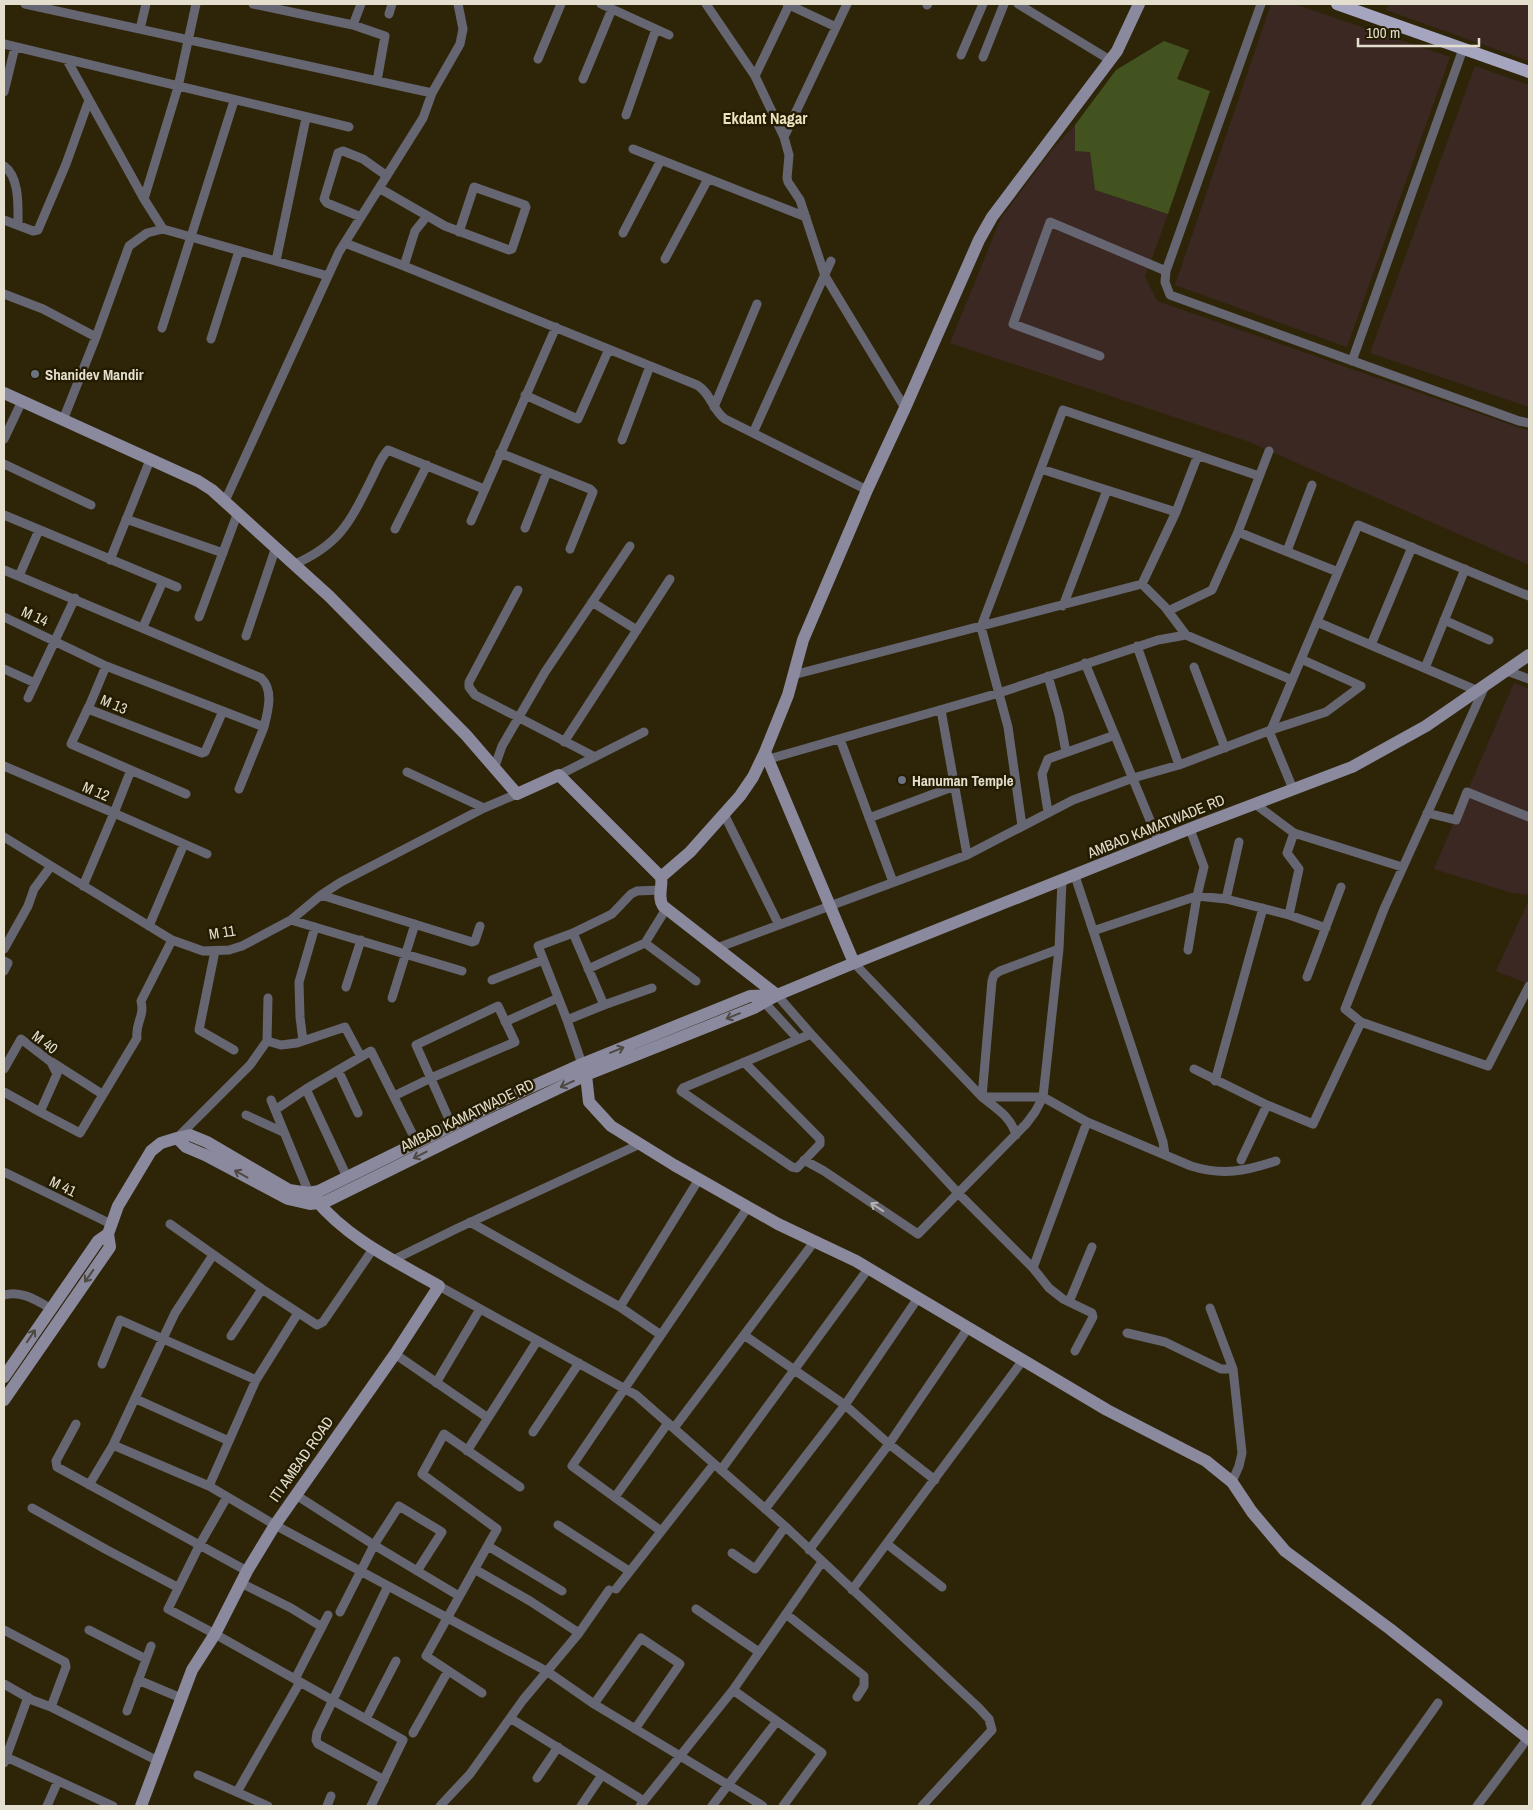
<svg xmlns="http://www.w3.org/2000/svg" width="1533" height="1810" font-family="'Archivo Narrow',sans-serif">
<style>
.industrial{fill:#3b2823}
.green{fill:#42531f}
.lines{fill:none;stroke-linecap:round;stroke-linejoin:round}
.street{stroke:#666673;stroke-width:9}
.secondary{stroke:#8a899e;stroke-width:12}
.primary{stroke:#a6a5c0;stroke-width:12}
.oneway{stroke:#4d4840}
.oneway2{stroke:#b7b4ae}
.worship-dot{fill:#6b7280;stroke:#241c01;stroke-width:2}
.labels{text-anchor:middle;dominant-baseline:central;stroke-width:5;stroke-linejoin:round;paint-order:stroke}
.poi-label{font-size:15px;font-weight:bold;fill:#e3dece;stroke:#241c01;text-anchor:start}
.street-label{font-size:15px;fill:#e3dece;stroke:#241c01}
.neighbourhood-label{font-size:16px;font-weight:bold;fill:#ece2c0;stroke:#241c01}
</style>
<rect width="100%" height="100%" fill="#2e2509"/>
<path class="industrial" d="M1271 4H1294L1450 57 1347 347 1175 285Z
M1389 4H1529V61L1386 10Z
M1475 66 1529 85V407L1370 353Z
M1075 125V150L1090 151 1095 190 1168 214 1145 277 1157 301 1529 431V565L1247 441 950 343 1001 218 1052 150Z
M1514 683 1529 689V895L1512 893 1434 869Z
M1529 900V984L1496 971Z"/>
<path class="green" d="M1164 41 1189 50 1177 79 1210 91 1168 214 1095 190 1090 152 1075 151V125L1116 70Z"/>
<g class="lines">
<path class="street" d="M25 4 432 93
M253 4 353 25 385 36 377 81
M601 4 669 35
M706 4 755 76 784 137 789 155 787 178 788 182 800 200 825 276 905 408
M787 4 836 27
M1018 4 1110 60
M1261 4 1166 271 1165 282 1170 295 1519 421 1529 423
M927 5 928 4
M389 14 392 4
M353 25 361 4
M140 29 146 4
M4 44 349 127
M961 55 983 4
M983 57 1004 4
M538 59 561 4
M67 60 144 199 178 87 196 4
M755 76 789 5
M583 79 612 9
M4 92 15 47
M626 115 656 29
M784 137 847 4
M633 149 806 217
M4 166C20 177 18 208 18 225
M379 188 445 226 509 250 512 249 526 207 525 205 474 187 459 232
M144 199 163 229 328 276
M361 217 327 203 324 199 338 153 343 151 363 159 387 176
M4 220 33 231 38 230 66 164 89 100
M623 233 661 160
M345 243 404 266 697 385C711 393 712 410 725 419L867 490
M665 259 708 179
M276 261 306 118
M404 266 415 231 427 216
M4 294 43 309 96 337
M162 328 234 101
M211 339 239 251
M1100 356 1013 324 1050 222 1166 271
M1352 361 1463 49
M525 395 578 419 609 349
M714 407 757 304
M63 420 96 337 129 246 147 233 163 229
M753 433 831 261
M4 439 22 401
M622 440 650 366
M500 453 590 489 593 492 570 549
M4 464 91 505
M1041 469 1176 512
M225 501 339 252 423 118 432 93 460 44 463 29 458 4
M4 515 177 587
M126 519 223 553
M471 521 556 327
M525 528 547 472
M395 529 427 465
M1238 532 1269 451
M1287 551 1312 485
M110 560 150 460
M295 564C340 544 350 522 371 480 376 471 380 458 388 450L484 489
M4 570 261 678C274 690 268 711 264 727L106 666 4 617
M19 576 39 530
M1142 584 1165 607 1186 635
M518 590 469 682V687L475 695 595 757
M592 602 637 630
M1063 606 1107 490
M1168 611 1212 590 1238 532 1338 572
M199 617 238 512
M1444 620 1489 640
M1317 622 1478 691
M143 627 163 581
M246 636 276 547
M1371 645 1412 547
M1137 646 1179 765
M1301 659 1361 686
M1085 663 1159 842
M106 666 88 709 202 753 205 752 223 711
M1194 667 1225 748
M1425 668 1465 569
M4 669 35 683
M1507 671 1529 679
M793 675 1142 584 1176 512 1198 455
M1048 676 1059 715 1066 752
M1485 686 1384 909 1345 1009 1361 1022 1488 1066 1529 986
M28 698 75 598
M89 706 71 744 186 794
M941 710 967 855
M1271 730 1358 525 1529 596
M1269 731 1293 789
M840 739 893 882
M564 742 670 579
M769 759 999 693 1158 640 1186 635 1292 680
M4 766 114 813 83 886
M494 769 502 746 545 672 630 546
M131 770 114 813 207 854
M407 772 484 808
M559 775 644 732
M239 789 264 727
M1255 804 1294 833 1402 867
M1048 812 1042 774 1048 759 1115 735
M1427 813 1456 820 1467 792 1529 817
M724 814 779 925
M869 818 955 786
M1022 826 1008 727 981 627 1063 410 1259 476
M4 837 172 940 203 951 229 950 242 946 291 920 462 971
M1075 876 1163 1142 1165 1155
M1062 881 1059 949 1043 1097 1087 1122 1191 1166C1223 1176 1246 1171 1276 1161
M321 895 472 942 475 941 480 926
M1226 899 1239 842
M1289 915 1299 869 1287 853 1294 833
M291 920 321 895 341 882 484 808 517 794
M149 926 184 844
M1093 931 1197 896 1226 899 1289 915 1326 928
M573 933 604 1005 652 988
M645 943 666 909
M717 948 967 855 1073 800 1133 778 1179 765 1271 730 1326 712 1361 686
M4 949 28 906 34 889 51 866
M1188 950 1197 896 1204 867 1190 829
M215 951 199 1030 234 1050
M4 961 8 963 4 971
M854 963 982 1097C996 1108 1011 1117 1016 1135
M588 969 645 943 696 981
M1307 977 1341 887
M492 980 543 960
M346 987 361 940
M777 995 811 1034 959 1194 1033 1268 1049 1288 1063 1299 1092 1313 1093 1317 1075 1351
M268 998 267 1041 281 1045 297 1043 345 1027 361 1057
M392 998 415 924
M764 1002 798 1039
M567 1020 604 1005
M505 1022 558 998
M303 1041 300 1017 299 982 315 927
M52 1062 102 1094
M744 1062 820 1139V1144L797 1168 792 1167 681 1091 683 1088 811 1034
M582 1064 567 1020 538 946 573 933 612 914 631 894 637 891 661 890
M4 1069 21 1039 51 1062 57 1074 40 1112 4 1092
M1194 1069 1267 1105 1313 1124 1361 1022
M338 1070 358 1113
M1215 1081 1263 908
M394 1096 431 1078 515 1042 498 1006 416 1045 452 1126
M982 1097 992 981 994 975 1000 971 1059 949
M271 1100 309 1193
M275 1110 306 1089
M40 1112 80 1133 137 1038C135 1022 145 1017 141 1001L172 940
M246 1115 283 1132
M177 1138 250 1065 267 1041
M804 1160 824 1171 918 1234 1026 1124 1035 1112 1043 1097H982
M1241 1160 1267 1105
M4 1172 111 1224
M347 1177 306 1089 371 1051 417 1143
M470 1222 620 1307 661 1335
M170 1224 262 1289 317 1325 323 1322 373 1249
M213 1255 175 1313 113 1445 209 1486 275 1525 548 1672 594 1704 763 1806
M393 1260 458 1228 640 1144
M1033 1268 1087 1122
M439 1286 636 1395 788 1529 979 1708 989 1719 992 1730 922 1806
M4 1295C21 1290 36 1300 50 1308
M1069 1302 1092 1247
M620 1307 699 1179
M1210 1308 1233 1369 1242 1453 1239 1466 1232 1482
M1127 1333 1165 1342 1221 1369H1233
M744 1335 845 1405 889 1444 935 1480
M231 1336 262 1289
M395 1354 488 1418
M102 1364 120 1320 256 1380
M436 1383 480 1309
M136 1399 229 1441
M76 1424 56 1461 57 1467 247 1571
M674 1428 814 1242
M533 1432 579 1363
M467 1451 537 1341
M721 1470 868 1269
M89 1485 113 1445
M209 1486 256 1380 298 1313
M296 1495 374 1545 459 1596
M227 1497 200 1544 168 1609 215 1634 403 1740 371 1806
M615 1497 668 1423
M32 1508 107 1550 177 1587
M765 1509 845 1405 918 1298
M558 1525 629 1571
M661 1531 572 1466 748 1207
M887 1544 942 1587
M488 1546 562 1591
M809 1550 889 1444 968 1328
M732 1553 755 1569 785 1527
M476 1570 530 1601 579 1633
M241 1583 291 1608 322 1627
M616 1589 714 1464
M852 1590 1023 1360
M696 1609 759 1652
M340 1612 374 1545 399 1506 442 1532 417 1571
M786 1614 864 1676V1686L857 1697
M4 1630 65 1662 66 1667 51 1707 158 1761
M89 1630 146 1659
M295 1679 328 1615
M138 1680 181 1698
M4 1684 32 1700 51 1707
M733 1690 822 1753 783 1806
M482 1693 426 1656 497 1529 422 1474 444 1434 520 1487
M594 1704 641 1638 680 1664 635 1729
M127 1711 151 1646
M510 1718 644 1801
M366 1719 396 1661
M413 1733 448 1671
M4 1756 113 1806
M4 1763 28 1697
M198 1775 268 1806
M537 1778 558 1747
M384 1780 318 1744 316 1740 317 1733 388 1586
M237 1792 300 1682
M47 1806 58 1781
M327 1806 331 1796
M440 1806 470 1774 523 1700 579 1633 609 1590
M581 1806 602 1775
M640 1806 733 1690 822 1562
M712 1806 777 1721
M1365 1806 1438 1703
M1477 1806 1528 1738"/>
<path class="secondary" d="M4 393 198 481 212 490 329 596 466 735 517 794 559 775 661 877C663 887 657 897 663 906L777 995
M661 877 690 852 740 796 753 777 765 752
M854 963 765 752 788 695 803 640 867 490 905 408 979 240 992 217 1117 51 1139 4
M582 1064 586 1075 589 1102 611 1126 674 1165 778 1224 856 1261 1107 1410 1206 1461 1232 1482 1252 1512 1285 1551 1390 1629 1529 1739
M177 1138 186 1147 205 1155 288 1199 310 1204 325 1202 485 1123 586 1075 754 1008 777 995 854 963 1199 825 1352 767 1426 726 1529 655
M4 1377 98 1241 108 1234 118 1206 151 1151 161 1143 177 1138 190 1135 207 1142 289 1190 309 1193 319 1191 522 1091 582 1064 750 996 775 995
M4 1400 110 1247 108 1234
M141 1806 192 1670 215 1634 247 1571 275 1525 395 1354 439 1286C395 1261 348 1239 315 1199"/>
<path class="primary" d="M1337 4 1529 72"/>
</g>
<defs><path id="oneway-shaft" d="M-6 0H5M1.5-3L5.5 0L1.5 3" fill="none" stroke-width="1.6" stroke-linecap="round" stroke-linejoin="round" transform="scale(1.25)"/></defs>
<g class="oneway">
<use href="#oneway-shaft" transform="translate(733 1016) rotate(158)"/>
<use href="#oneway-shaft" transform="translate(617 1050) rotate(-22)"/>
<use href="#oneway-shaft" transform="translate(567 1084) rotate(155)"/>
<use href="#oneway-shaft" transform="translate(420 1155) rotate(153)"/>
<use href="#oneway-shaft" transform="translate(241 1174) rotate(-151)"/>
<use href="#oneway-shaft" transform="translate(89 1276) rotate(125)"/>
<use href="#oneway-shaft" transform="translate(31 1336) rotate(-56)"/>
</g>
<use class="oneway2" href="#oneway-shaft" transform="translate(877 1207) rotate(-146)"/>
<g class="worship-dot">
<circle cx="35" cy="374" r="5"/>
<circle cx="902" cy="780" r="5"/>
</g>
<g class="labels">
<g class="poi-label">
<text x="45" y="374">Shanidev Mandir</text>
<text x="912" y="780">Hanuman Temple</text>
</g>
<g class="street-label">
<text transform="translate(35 616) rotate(24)">M 14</text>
<text transform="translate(114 704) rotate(23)">M 13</text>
<text transform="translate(96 791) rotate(23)">M 12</text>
<text transform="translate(1156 826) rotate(-22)">AMBAD KAMATWADE RD</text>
<text transform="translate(222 932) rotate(-9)">M 11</text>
<text transform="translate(45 1042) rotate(37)">M 40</text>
<text transform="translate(467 1115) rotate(-26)">AMBAD KAMATWADE RD</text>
<text transform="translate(63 1186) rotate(26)">M 41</text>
<text transform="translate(301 1459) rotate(-55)">ITI AMBAD ROAD</text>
</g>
<g class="neighbourhood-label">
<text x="765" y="118">Ekdant Nagar</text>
</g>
</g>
<rect width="1533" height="1810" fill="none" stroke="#e3dece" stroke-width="10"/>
<path d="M1358 38v8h121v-8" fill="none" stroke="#e3dece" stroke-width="2.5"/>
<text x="1366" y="38" font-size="15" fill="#e3dece" stroke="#241c01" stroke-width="4" paint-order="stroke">100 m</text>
</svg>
